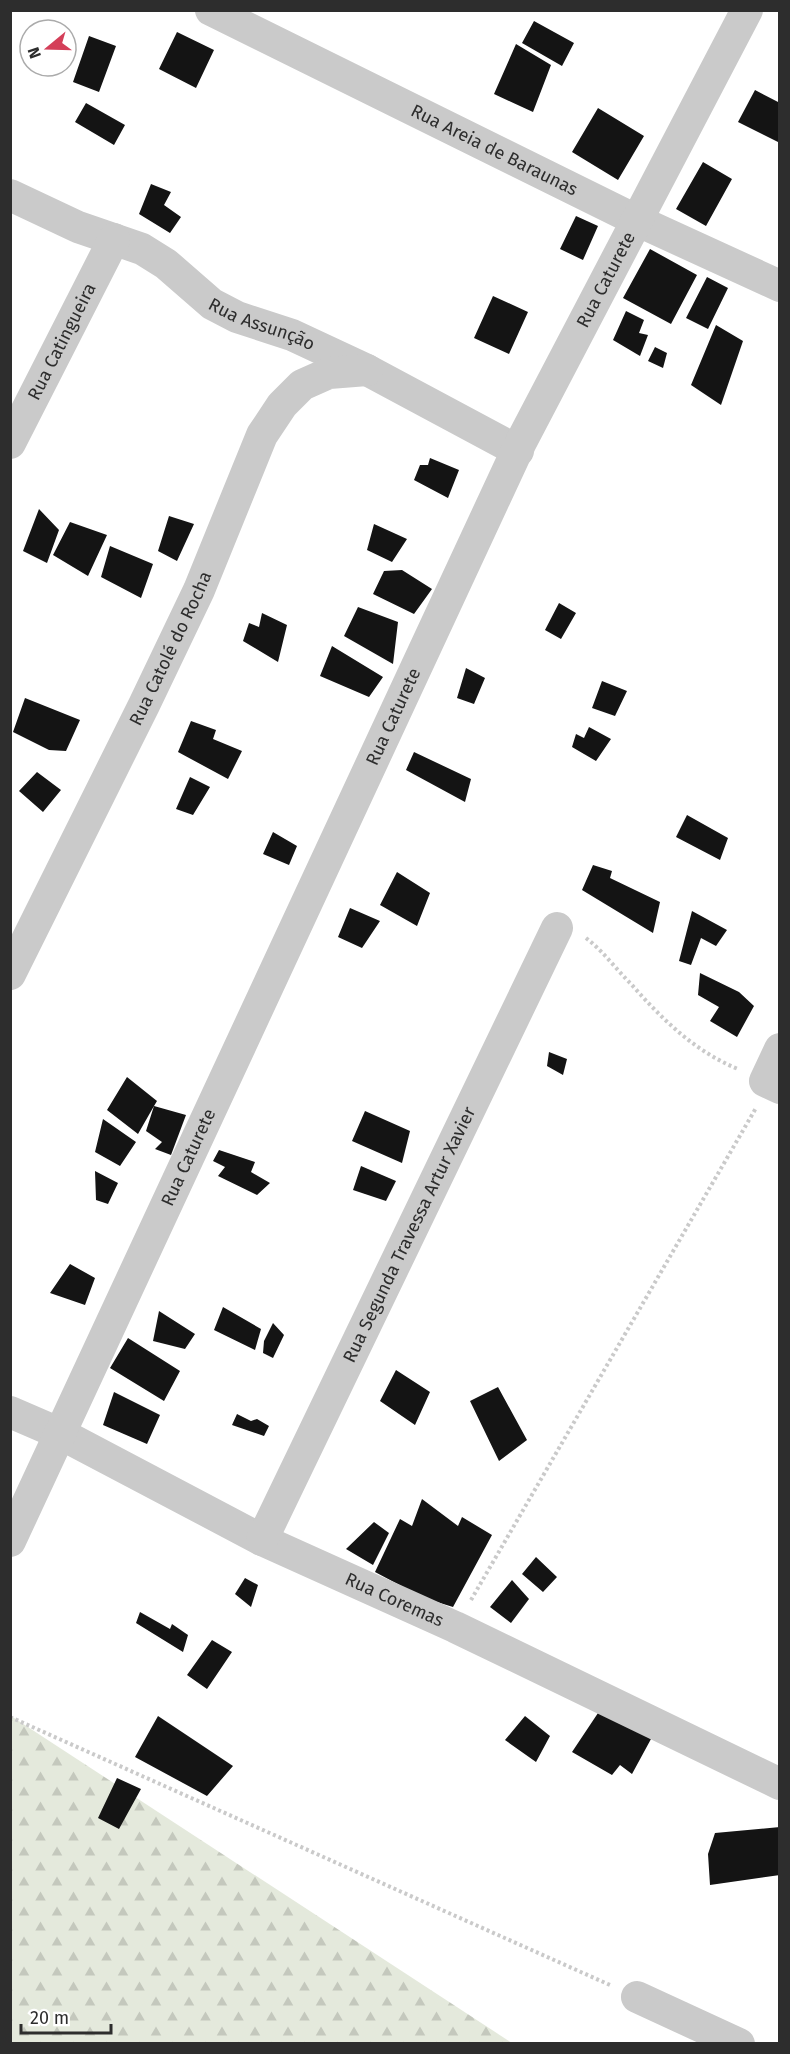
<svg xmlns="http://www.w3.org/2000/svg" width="790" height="2054" font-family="'Fira Sans',sans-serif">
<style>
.forest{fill:url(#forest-firs)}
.building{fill:#141414}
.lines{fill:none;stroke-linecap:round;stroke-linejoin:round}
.path{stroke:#cacaca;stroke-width:4;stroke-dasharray:3 3;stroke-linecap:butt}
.minor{stroke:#cacaca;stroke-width:32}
.labels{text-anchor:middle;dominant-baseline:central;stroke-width:6;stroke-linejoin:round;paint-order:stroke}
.street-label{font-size:18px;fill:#2d2d2d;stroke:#fff}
</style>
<defs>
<pattern id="forest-firs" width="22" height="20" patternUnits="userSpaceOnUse" patternTransform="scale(1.5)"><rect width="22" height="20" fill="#e4e9dc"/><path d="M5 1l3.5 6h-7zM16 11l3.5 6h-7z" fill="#c4c8bd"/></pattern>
</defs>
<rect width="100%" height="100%" fill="#fff"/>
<path class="forest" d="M11 1716 512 2043H11Z"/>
<path class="building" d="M534 21 574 43 562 66 522 43Z
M177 32 214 50 196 88 159 69Z
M89 36 116 46 99 92 73 82Z
M516 44 551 65 533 112 494 94Z
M755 90 780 103V143L738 122Z
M86 103 125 125 114 145 75 122Z
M598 108 644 136 618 180 572 152Z
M703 162 732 179 706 226 676 209Z
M151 184 171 192 164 205 181 217 170 233 139 214Z
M576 216 598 226 583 260 560 249Z
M650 249 697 275 671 324 623 298Z
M707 277 728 288 708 329 686 318Z
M493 296 528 312 509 354 474 338Z
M626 311 644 320 639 333 648 335 640 356 613 340Z
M716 325 743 341 721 405 691 385Z
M655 347 667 353 663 368 648 361Z
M430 458 459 470 448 498 414 480 420 465H428Z
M39 509 59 530 47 563 23 551Z
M169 516 194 524 177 561 158 551Z
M70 522 107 535 88 576 53 555Z
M374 524 407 539 392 562 367 550Z
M110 546 153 564 141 598 101 577Z
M402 570 432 589 414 614 373 594 384 571Z
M559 603 576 613 561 639 545 630Z
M358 607 398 622 393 664 344 636Z
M262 613 287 625 278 662 243 641 249 623 259 627Z
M332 646 383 677 369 697 320 676Z
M466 668 485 678 474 704 457 698Z
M602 681 627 691 615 716 592 708Z
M25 698 80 720 66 751 49 750 13 732Z
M191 721 216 730 213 739 242 751 228 779 178 752Z
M589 727 611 739 596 761 572 747 576 734 584 738Z
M414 752 471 779 465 802 406 770Z
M37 772 61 790 43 812 19 791Z
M190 777 210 787 193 815 176 809Z
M687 815 728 838 720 860 676 837Z
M273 832 297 846 289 865 263 854Z
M593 865 612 871 610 878 660 902 653 933 582 890Z
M397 872 430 893 417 926 380 905Z
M350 908 380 921 362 948 338 937Z
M692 911 727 930 716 946 701 938 691 965 679 961Z
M700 973 739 992 754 1006 737 1037 710 1021 719 1007 698 995Z
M549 1052 567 1059 563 1075 547 1066Z
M127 1077 157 1101 154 1106 186 1115 171 1155 155 1149 162 1142 146 1131 154 1106 138 1134 107 1110Z
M365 1111 410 1131 402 1163 352 1141Z
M103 1119 136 1142 120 1166 95 1152Z
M219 1150 255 1162 251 1172 270 1183 257 1195 218 1176 225 1167 213 1161Z
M361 1166 396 1181 386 1201 353 1190Z
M95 1171 118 1183 108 1204 96 1200Z
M70 1264 95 1278 85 1305 50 1293Z
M223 1307 261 1329 255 1350 214 1330Z
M159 1311 195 1334 185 1349 153 1341Z
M273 1323 284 1335 273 1358 263 1353 264 1341Z
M128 1338 180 1371 164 1401 110 1368Z
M396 1370 430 1392 415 1425 380 1401Z
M498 1387 527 1440 499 1461 470 1401Z
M114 1392 160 1415 147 1444 103 1425Z
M237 1414 251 1421 257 1419 269 1426 264 1436 232 1425Z
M422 1499 458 1526 462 1517 492 1535 453 1607 424 1598 375 1572 400 1519 412 1526Z
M374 1522 389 1533 373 1565 346 1549Z
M536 1557 557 1577 543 1592 522 1574Z
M245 1578 258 1585 251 1607 235 1594Z
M512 1580 529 1599 511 1623 490 1607Z
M140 1612 170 1629 172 1624 188 1635 183 1652 136 1623Z
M212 1640 232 1652 207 1689 187 1675Z
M602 1707 651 1739 632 1774 620 1765 612 1775 572 1752Z
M158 1716 233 1766 207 1796 135 1757Z
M525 1716 550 1736 536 1762 505 1740Z
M117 1778 141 1789 119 1829 98 1818Z
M780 1827V1875L710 1885 708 1854 715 1833Z"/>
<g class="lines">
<path class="path" d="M586 938C603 951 616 969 631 984 662 1019 694 1051 738 1069
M471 1600 756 1108
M10 1717 610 1985"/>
<g class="minor">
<path id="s1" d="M211 10 636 220 780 286"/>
<path id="s2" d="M10 195 78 227 142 249 166 264 212 304 237 317 292 335 367 370 518 451"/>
<path id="s3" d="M10 443 114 239"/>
<path id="s4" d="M10 974 144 705 199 590 262 435 282 405 302 385 329 373 367 370"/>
<path d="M780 1049 765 1081 780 1088"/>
<path id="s5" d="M10 1412 61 1434 262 1540 455 1627 780 1784"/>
<path id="s6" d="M262 1540 557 928"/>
<path id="s7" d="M10 1541 521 442 747 10"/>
<path d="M637 1997 739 2044"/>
</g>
</g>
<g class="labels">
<g class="street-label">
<text stroke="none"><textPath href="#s1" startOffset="316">Rua Areia de Baraunas</textPath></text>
<text stroke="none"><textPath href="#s7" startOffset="1395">Rua Caturete</textPath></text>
<text stroke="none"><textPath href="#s2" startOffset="286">Rua Assunção</textPath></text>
<text stroke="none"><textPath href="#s3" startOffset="114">Rua Catingueira</textPath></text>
<text stroke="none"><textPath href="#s4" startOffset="363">Rua Catolé do Rocha</textPath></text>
<text stroke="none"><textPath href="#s7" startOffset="909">Rua Caturete</textPath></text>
<text stroke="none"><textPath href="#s7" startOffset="423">Rua Caturete</textPath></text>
<text stroke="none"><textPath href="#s6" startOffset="339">Rua Segunda Travessa Artur Xavier</textPath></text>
<text stroke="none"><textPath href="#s5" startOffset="428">Rua Coremas</textPath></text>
</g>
</g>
<rect width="790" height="2054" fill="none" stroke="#2d2d2d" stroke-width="24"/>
<g transform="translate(48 48) rotate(251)"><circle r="28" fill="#ffffff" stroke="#ababab" stroke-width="1.5"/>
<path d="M0-4.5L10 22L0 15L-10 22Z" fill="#d43f59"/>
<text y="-9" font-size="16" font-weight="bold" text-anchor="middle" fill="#2d2d2d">N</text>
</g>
<path d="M21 2024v9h90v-9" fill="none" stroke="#2d2d2d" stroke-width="3"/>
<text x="30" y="2024" font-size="18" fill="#2d2d2d" stroke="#ffffff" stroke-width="4.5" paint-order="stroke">20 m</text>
</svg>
